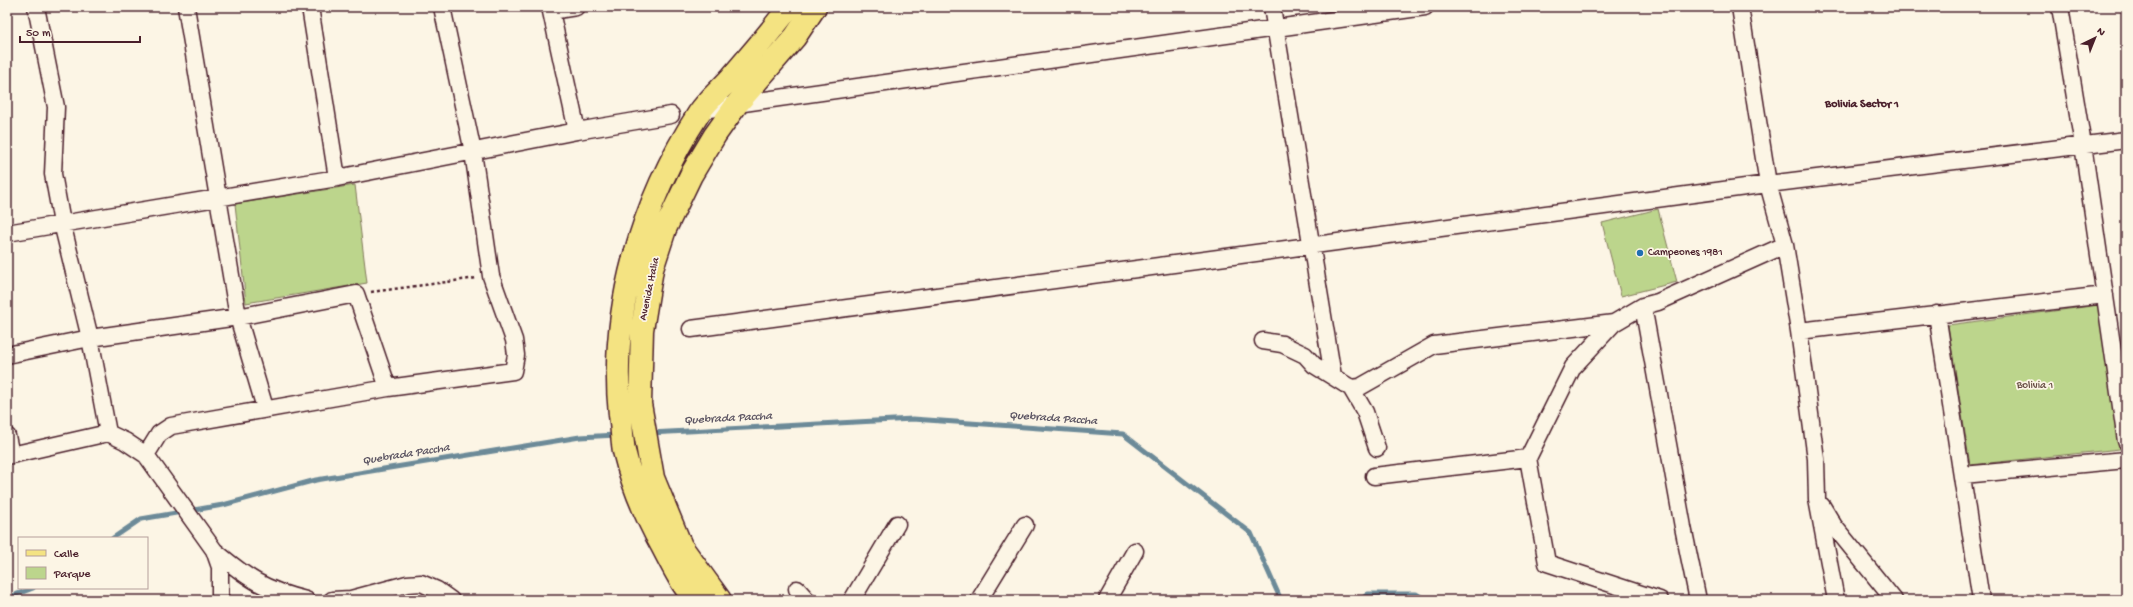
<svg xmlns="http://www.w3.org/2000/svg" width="2133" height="607" font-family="'Gochi Hand',sans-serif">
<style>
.green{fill:#bcd58c;stroke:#837a5c}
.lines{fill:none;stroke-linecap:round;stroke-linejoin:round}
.stream{stroke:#6c8a98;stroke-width:5}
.minor-casing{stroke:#4a1f2b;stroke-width:19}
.primary-casing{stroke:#4a1f2b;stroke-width:25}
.path{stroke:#4a1f2b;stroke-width:2.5;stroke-dasharray:3 3;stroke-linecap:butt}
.minor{stroke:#fcf5e5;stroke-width:16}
.primary{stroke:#f4e382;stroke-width:22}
.poi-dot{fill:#1f6fb2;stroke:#fcf5e5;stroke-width:1.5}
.labels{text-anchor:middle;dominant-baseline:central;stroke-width:3.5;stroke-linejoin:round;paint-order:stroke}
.poi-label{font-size:11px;fill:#4a1f2b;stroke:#fcf5e5;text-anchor:start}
.street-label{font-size:11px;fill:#4a1f2b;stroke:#fcf5e5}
.park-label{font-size:11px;fill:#664c43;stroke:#fcf5e5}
.neighbourhood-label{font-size:12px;font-weight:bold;fill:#4a1f2b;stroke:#fcf5e5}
.water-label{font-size:12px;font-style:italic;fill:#5b5462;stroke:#fcf5e5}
</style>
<rect width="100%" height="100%" fill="#fcf5e5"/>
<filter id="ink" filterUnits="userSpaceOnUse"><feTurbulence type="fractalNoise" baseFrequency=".025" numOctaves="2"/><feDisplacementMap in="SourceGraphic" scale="8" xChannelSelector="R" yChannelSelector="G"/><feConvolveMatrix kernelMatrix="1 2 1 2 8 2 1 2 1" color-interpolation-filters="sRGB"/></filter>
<g filter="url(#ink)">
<path class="green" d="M697 136 702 137 680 172 660 224V206Z
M355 185 367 283 246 303 235 204Z
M1658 209 1677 282 1621 296 1602 223Z
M2099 305 2120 449 1970 465 1948 325Z"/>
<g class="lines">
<path class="stream" d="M650 433 913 419 1123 434 1251 533 1281 600
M113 538 141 519 223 505 316 480 580 437 616 435
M7 598 33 588
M1361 600 1368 594H1416L1426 600"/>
<g class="minor-casing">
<path id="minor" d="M36 7 56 107 53 174 62 223 90 338 108 433
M186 7 238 317 265 408
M310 7 337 178
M550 7 577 131
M1272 7 1333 376
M1740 7 1768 184 1785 245 1799 331 1816 459 1817 499 1836 600
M2060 7 2083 145 2126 441
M551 11 576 7
M700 111 737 104 1425 7
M7 233 337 178 577 131 671 115
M1643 306 1683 527 1698 600
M1937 314 1981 600
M691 329 1768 184 2126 140
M1799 331 2105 295
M1263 341 1282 344 1305 355 1314 365 1351 388 1360 387 1434 345 1614 323
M7 355 90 338 238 317 356 294 388 388
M1351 388 1365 412 1377 448
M7 436 11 455
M146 455 214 550 220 567V600
M7 456 108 433 125 441 146 455 159 434 171 426 388 388 513 371 516 355 514 340 491 276 473 152 442 7
M1963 475 2126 460
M1374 476 1528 458
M1822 506 1834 526 1894 600
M215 551C247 578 264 590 306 600
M797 589 807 600
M332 600 351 599 407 584 421 583 437 590 451 600
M852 600 897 524
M979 600 1025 525
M1107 600 1135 551
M1660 600 1547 563 1528 458 1573 367 1614 323 1643 306 1658 302 1785 245"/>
</g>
<g class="primary-casing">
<path id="primary" d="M695 600C681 584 672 565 662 546 646 517 632 484 624 451 622 440 622 427 620 415 609 310 642 201 699 113 707 101 720 90 730 79 750 55 771 32 789 7
M720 600 681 546 653 478 640 404 642 330 652 269 665 229 691 175 715 135 737 104 795 37 815 7"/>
</g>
<path class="path" d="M371 292 477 278"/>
<use href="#minor" class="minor"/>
<use href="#primary" class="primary"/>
</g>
</g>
<circle class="poi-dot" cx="1640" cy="253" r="4"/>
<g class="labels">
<g class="poi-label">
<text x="1648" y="253">Campeones 1981</text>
</g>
<g class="street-label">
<text transform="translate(650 289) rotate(-78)">Avenida Italia</text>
</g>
<g class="park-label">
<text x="2035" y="386">Bolivia 1</text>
</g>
<g class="neighbourhood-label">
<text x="1862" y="105">Bolivia Sector 1</text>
</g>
<g class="water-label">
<text transform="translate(728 419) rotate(-3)">Quebrada Paccha</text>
<text transform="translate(1053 419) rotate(4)">Quebrada Paccha</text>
<text transform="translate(406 455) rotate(-9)">Quebrada Paccha</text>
</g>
</g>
<rect width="2133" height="607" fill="none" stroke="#fcf5e5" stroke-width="24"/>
<rect x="12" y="12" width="2109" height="583" fill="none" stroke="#4a1f2b" stroke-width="1.5" filter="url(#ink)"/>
<rect x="18" y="537" width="130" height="52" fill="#fcf5e5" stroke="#b59f9b"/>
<rect x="26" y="550" width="20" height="6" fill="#f4e382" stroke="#b59f9b"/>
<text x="54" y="557" font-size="12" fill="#4a1f2b">Calle</text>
<rect x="26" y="567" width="20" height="12" fill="#bcd58c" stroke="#b59f9b"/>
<text x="54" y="577" font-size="12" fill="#4a1f2b">Parque</text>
<g transform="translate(2095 38) rotate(43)" stroke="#fcf5e5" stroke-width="3" paint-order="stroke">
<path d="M0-3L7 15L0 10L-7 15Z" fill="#4a1f2b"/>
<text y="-6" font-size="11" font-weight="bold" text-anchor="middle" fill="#4a1f2b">N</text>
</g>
<path d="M20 36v6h120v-6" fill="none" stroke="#4a1f2b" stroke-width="2"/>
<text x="26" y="36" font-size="12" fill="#4a1f2b" stroke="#fcf5e5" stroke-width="3" paint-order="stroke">50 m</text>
</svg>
